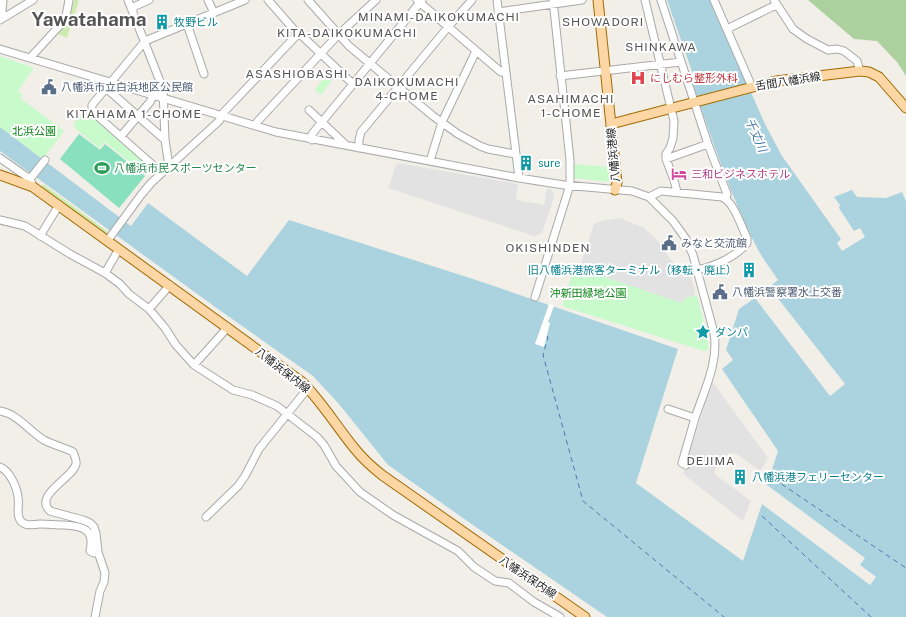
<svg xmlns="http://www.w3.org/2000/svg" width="906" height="617" font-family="'Public Sans','Noto Sans JP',sans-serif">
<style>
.grass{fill:#cdebb0}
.forest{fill:#add19e}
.park{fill:#c8facc}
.pitch{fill:#88e0be}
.parking{fill:#e2e2e2}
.water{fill:#aad3df}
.pier{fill:#fff}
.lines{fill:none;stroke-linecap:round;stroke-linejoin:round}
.ferry{stroke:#4a7aab;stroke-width:1;stroke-dasharray:5 4;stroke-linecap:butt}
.minor-casing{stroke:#a9a9a9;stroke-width:9}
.major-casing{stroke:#a06b00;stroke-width:11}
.minor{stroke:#fff;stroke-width:7}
.major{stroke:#fcd6a4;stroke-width:9}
.labels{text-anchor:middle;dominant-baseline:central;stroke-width:4;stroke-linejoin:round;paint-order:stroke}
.culture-label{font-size:11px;fill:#0d838f;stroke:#fff;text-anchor:start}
.health-label{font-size:11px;fill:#be3a42;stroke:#fff;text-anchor:start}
.street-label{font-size:11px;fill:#222;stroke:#fff}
.service-label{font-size:11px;fill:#4e5e75;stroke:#fff;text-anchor:start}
.park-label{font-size:11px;fill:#0c8416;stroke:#fff}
.leisure-label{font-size:11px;fill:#27864d;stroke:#fff;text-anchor:start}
.hotel-label{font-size:11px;fill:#b23c85;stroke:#fff;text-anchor:start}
.neighbourhood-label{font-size:12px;letter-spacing:1px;fill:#555;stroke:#fff}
.water-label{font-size:12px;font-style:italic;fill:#4a7aab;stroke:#fff}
.town-label{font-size:19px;font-weight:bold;fill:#555;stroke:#fff}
</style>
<rect width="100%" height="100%" fill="#f2efe9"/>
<path class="grass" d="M74 0H79L67 38 58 34 69 19Z
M43 184 108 232 106 235 40 188Z"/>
<path class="forest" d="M808 0H906V76L897 62 877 41 854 39Z"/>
<path class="park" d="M0 56 34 68 18 91 23 95 20 98 64 131 43 159 0 127Z
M331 68 337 73 321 95 315 90Z
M89 112 151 167 145 174 105 142 99 148 75 128 74 124C78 117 82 114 89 112Z
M573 164 609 167V182L573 178Z
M575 265 580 266 593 273 682 303 685 298 697 295 708 337V350L704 351 562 306Z"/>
<path class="pitch" d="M79 134 100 150 105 144 145 176 119 208 60 159Z"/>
<path class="parking" d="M397 163 518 184 516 200 544 205 547 188 552 190 554 197 542 233 534 236 388 188Z
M620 218 644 228 656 239 676 267 685 277 691 274 695 295 685 298 682 303 593 273 580 266 594 224 601 221Z
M712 381 768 458 760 471 737 454 729 453 726 455 715 470V474L717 476 751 501 743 521 683 474Z"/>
<path class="water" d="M667 0H710L765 124 782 156 841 239 837 243 842 251 865 237 860 228 854 231 839 208 840 205 834 197 852 190 857 197 886 198 902 192 906 201V617H607L470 523 388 465 339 404 313 376 218 309 0 151V127L131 226 148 203 247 276 289 220 476 280 678 349 636 483 743 561 762 504 870 585 876 577 860 565 865 558 767 485 778 451 722 369 733 360 726 350 739 309 755 298 830 396 845 384 769 287 778 280C771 269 762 258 756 246 730 195 712 139 693 85L696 83Z"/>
<path class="pier" d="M549 304 554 306 548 322 550 323 544 347 535 344Z"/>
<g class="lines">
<path class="ferry" d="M547 336 548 337 543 355 583 501 724 617
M774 479 906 568
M762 516 871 617"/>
<g class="minor-casing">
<path id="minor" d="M3 0 2 11 4 17
M128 0 163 89 165 140 169 166
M208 0 214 13
M268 0 297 33 301 35 353 84
M308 0 349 46 433 116 458 134 480 146 488 149 515 154
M417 0 501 72H505
M497 0 519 178
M645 0 674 121 673 138 670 148 666 154V159L674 180 677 192
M661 0 708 144 727 194 726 199
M714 0 752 87
M774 0 793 29 807 39 828 50 837 49 844 51 857 61 860 71
M131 8 149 0
M498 12 582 0
M0 20 33 0
M187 24 204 74
M727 29 776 5
M0 49 276 132 519 178 564 185 632 191 649 197 673 221 686 239 693 255 714 333C719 362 704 391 695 418
M30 58 62 23 66 16 69 0
M560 76 681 62
M106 88 165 140
M309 110 346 145
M256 126 257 122 338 35 376 0
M121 136 150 102 153 96
M312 140V134L422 0
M359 148V140L361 132 448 27 472 0
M0 158 30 179 33 187
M666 159 708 144
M430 161 442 122 476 51
M162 173 94 113 92 109V105L145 41 245 0
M30 179 45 160
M649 197 661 191 722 197C734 202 741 226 747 238V243C736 257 715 266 697 270
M0 220 25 226 70 254 105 273 120 284 129 294 149 309 165 328 176 345 194 365 233 390 252 395 277 406 317 437 324 445 336 466 360 492 393 515 458 551 474 567 495 581 509 583 534 602 560 617
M40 236 59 205
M108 240 141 195 151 183 219 121 224 112 296 36 297 33
M105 273 119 249
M535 297 570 185V160L553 0
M149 309 170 285
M194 365 228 327
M668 409 695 418 682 463 686 465
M0 411C18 414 29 431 44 440 53 445 63 447 73 452 74 455 77 460 76 464 73 478 33 495 50 511L83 520 90 523 94 527 96 533 98 552 105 573 104 582 100 591 95 617
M0 467C9 470 17 487 18 497 20 505 14 520 25 524 29 526 35 524 40 524 48 524 56 525 64 525 83 526 95 529 90 551L94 553 98 552
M206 517 238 486 245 476 259 449 308 388"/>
</g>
<g class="major-casing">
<path id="major" d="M598 0 617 183 615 190
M611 124 776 81 860 71 869 72 879 77 906 108
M0 175 33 187 302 382C322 402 337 427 355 449 363 459 372 467 382 475L585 617"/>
</g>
<use href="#minor" class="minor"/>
<use href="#major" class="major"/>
</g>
<defs>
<g id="building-bare" transform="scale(1.2)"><path d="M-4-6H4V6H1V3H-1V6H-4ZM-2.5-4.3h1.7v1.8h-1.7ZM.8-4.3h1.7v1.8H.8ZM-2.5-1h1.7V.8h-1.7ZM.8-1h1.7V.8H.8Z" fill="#0f9aa8" stroke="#fff" stroke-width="2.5" paint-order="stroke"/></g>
<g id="hospital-bare" transform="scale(1.2)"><path d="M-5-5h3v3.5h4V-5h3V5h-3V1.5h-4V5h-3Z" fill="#e0444e" stroke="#fff" stroke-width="2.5" paint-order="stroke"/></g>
<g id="civic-bare" transform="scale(1.2)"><path d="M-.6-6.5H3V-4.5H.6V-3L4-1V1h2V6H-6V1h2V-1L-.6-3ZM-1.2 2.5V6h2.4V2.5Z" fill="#5c6f8a" stroke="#fff" stroke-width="2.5" paint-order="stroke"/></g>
<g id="stadium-bare" transform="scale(1.2)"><path d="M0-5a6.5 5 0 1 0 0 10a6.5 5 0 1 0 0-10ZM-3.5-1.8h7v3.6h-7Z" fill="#2e9e5b" stroke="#fff" stroke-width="2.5" paint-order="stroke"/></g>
<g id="hotel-bare" transform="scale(1.2)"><path d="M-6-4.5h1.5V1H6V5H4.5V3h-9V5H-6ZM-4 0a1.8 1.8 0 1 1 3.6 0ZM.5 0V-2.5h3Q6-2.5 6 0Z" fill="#d1479c" stroke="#fff" stroke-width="2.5" paint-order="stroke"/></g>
<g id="sight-bare" transform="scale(1.2)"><path d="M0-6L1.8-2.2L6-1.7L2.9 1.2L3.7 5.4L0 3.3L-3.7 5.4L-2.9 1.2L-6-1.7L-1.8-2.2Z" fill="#0f9aa8" stroke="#fff" stroke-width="2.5" paint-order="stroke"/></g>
</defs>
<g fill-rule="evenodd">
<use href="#building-bare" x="162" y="22"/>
<use href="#hospital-bare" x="638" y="78"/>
<use href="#civic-bare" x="49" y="87"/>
<use href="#building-bare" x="526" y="163"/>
<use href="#stadium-bare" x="102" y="168"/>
<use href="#hotel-bare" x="679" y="174"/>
<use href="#civic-bare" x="669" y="243"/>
<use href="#building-bare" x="749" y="270"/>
<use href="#civic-bare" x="720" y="292"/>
<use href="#sight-bare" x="703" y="332"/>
<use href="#building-bare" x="740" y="477"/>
</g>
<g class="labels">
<g class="culture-label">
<text x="174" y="22">牧野ビル</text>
<text x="538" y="163">sure</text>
<text x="737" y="270" text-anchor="end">旧八幡浜港旅客ターミナル（移転・廃止）</text>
<text x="715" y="332">ダンパ</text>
<text x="752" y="477">八幡浜港フェリーセンター</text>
</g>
<g class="health-label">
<text x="650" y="78">にしむら整形外科</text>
</g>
<g class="street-label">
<text transform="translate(788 81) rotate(-9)">舌間八幡浜線</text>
<text transform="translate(613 155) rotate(-95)">八幡浜港線</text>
<text transform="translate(283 370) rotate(38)">八幡浜保内線</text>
<text transform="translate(528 577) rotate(34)">八幡浜保内線</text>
</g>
<g class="service-label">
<text x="61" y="87">八幡浜市立白浜地区公民館</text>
<text x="681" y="243">みなと交流館</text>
<text x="732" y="292">八幡浜警察署水上交番</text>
</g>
<g class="park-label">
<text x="34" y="131">北浜公園</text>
<text x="588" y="293">沖新田緑地公園</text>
</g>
<g class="leisure-label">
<text x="114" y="168">八幡浜市民スポーツセンター</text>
</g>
<g class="hotel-label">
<text x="691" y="174">三和ビジネスホテル</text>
</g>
<g class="neighbourhood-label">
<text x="439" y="17">MINAMI-DAIKOKUMACHI</text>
<text x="603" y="22">SHOWADORI</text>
<text x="347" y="33">KITA-DAIKOKUMACHI</text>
<text x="661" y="47">SHINKAWA</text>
<text x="297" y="74">ASASHIOBASHI</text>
<text x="407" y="82">DAIKOKUMACHI<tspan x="407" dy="14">4-CHOME</tspan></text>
<text x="571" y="99">ASAHIMACHI<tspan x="571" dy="14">1-CHOME</tspan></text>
<text x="134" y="114">KITAHAMA 1-CHOME</text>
<text x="548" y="248">OKISHINDEN</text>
<text x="711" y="461">DEJIMA</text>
</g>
<g class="water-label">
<text transform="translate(756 135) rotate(66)">千丈川</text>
</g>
<g class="town-label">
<text x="89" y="19">Yawatahama</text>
</g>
</g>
</svg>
